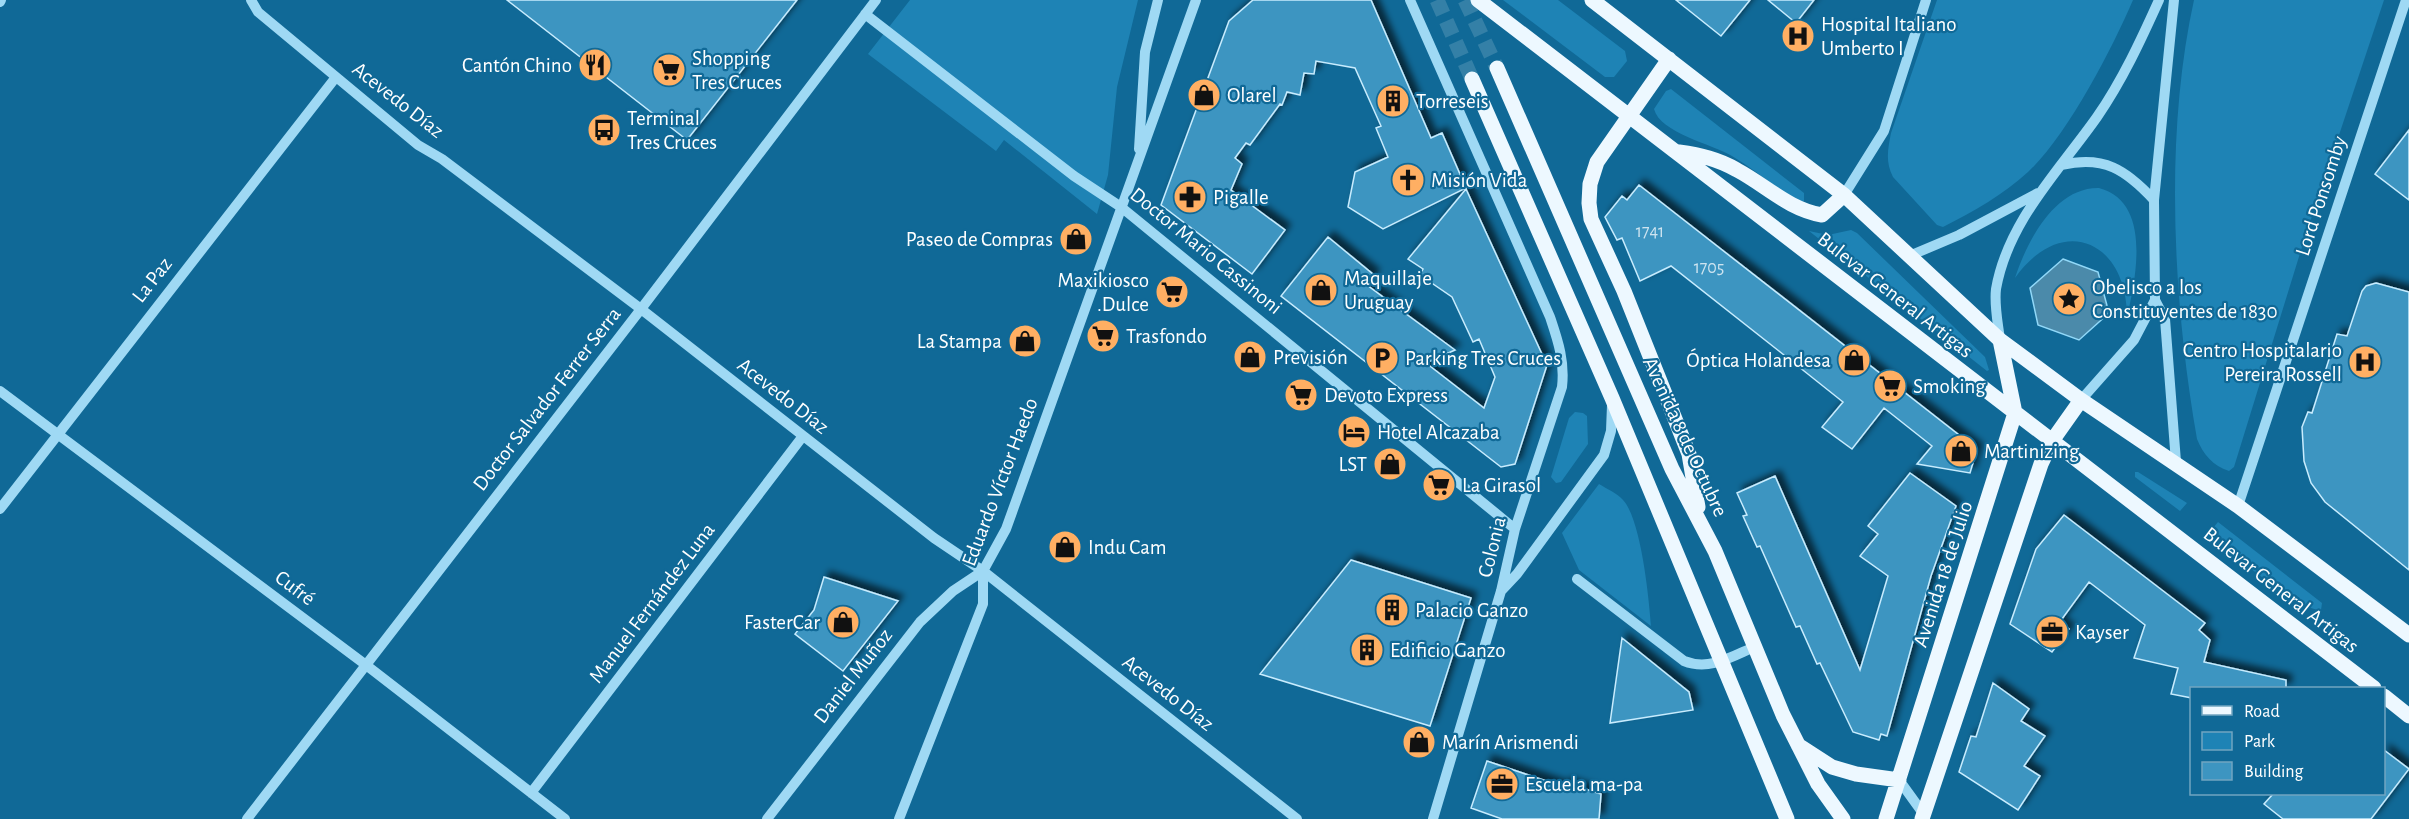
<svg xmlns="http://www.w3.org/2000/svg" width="2409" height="819" font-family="'Alegreya Sans',sans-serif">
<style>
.green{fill:#1e83b5}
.water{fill:#4b8aaa;stroke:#91d8f8;stroke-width:1.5}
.building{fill:#3d95c1;stroke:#c8ecfe;stroke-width:1.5;filter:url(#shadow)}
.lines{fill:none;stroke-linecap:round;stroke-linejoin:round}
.major-tunnel{stroke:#3480a7;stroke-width:15;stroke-dasharray:15 8;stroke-linecap:butt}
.minor{stroke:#9fd9f4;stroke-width:10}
.major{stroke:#edf8ff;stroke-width:15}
.labels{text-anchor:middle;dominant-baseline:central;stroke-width:4.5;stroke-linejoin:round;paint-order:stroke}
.number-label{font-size:18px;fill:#cee4f0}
.poi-label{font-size:21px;fill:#fff;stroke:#106997;text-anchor:start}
.street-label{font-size:21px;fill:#fff;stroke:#106997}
</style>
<defs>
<filter id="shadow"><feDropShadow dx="5.5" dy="-5.5" stdDeviation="3" flood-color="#0009"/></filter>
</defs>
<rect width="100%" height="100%" fill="#106997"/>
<path class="green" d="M910 0H1138L1117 87 1108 175 1097 214 1004 140 996 151 868 54Z
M1503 0H1558L1625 51 1627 61 1614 77H1605Z
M1937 0H2133C2112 49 2067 136 2028 172 2003 195 1974 211 1943 227L1937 225 1893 177C1885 161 1888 149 1891 133Z
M2194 0H2384L2306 234 2234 467 2229 471C2213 466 2203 454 2197 439 2173 302 2164 136 2194 0Z
M1671 89 1804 193V201L1796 203C1775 187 1754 169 1732 156 1712 144 1660 133 1654 109L1666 91Z
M2099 188C2152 202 2136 278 2127 317 2127 241 2062 212 2015 278 2027 241 2055 187 2099 188Z
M1851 230 1857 233 1985 357 1989 370 1987 371 1809 231 1828 235Z
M1575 412 1583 413 1587 416 1588 444 1561 482 1556 483 1551 477 1569 418Z
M2135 472H2138L2187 503 2180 511 2135 477Z
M1599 484C1607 489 1617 493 1623 500 1641 519 1649 598 1651 626L1579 570 1562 533Z
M2218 522 2322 603 2321 610C2299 612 2228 549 2208 534Z"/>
<path class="water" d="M2063 259 2098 272 2109 313 2079 340 2038 325 2030 288Z"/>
<path class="building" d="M507 0H797L687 140Z
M1253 0H1371L1431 138 1442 133 1466 188 1383 229 1348 207 1355 172 1388 157 1376 128 1381 126 1355 68 1316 61 1314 74 1304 73 1300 95 1287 92 1282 105 1280 104 1250 145 1246 143 1235 158 1242 164 1231 190 1285 230 1252 274 1161 205 1229 21Z
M1676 0H1750L1721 36Z
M1768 0H1814L1796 23Z
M2409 130V200L2375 174Z
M1639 185 1977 449 1970 473 1917 464 1932 446 1884 408 1852 449 1822 427 1843 402 1784 355 1671 266 1640 281 1622 238 1617 240 1605 217 1622 196 1627 200Z
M1466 189 1547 365 1515 464 1501 467 1281 296 1328 237 1374 275 1367 285 1455 350 1426 363 1484 408 1495 377 1479 339 1473 342 1452 297 1420 275 1423 269 1408 259Z
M2376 283 2409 292V570L2325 502 2311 483 2304 461 2302 427 2308 412 2312 413 2337 334 2347 336 2362 291 2366 286Z
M1910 473 1956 506 1931 576 1887 736 1881 734 1879 740 1853 732 1820 663 1817 664 1800 626 1796 627 1760 546 1757 547 1743 516 1747 515 1737 493 1775 476 1860 670 1888 576 1860 556 1878 534 1868 526Z
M2064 515 2205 623 2199 630 2210 640 2204 662 2286 680V688H2192V698L2171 694 2178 668 2134 658 2145 625 2089 582 2059 623 2069 629 2052 652 2010 624 2036 549Z
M1351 560 1471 598 1430 726 1260 674Z
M824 577 898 601 843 671 795 634 814 610Z
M1622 638 1689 692 1693 710 1610 723Z
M1993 683 2029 709 2021 721 2045 736 2024 766 2040 776 2018 810 1959 772 1971 736 1976 737Z
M2384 750 2409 769 2371 819H2283L2264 804 2273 794H2384Z
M1487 761 1564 787 1566 783 1601 794 1599 819H1502L1471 808Z"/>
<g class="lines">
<path class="major-tunnel" d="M1437 0 1472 79
M1465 0 1497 68"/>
<path class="minor" d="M251 0 258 12 418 145 442 159 641 309 934 538 983 571 1297 819
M1410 0 1550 317C1558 341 1565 361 1562 387L1515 529 1501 591 1433 819
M2174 0 2154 200 2155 300 2165 319 2176 462
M0 2 1 0
M865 14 1074 176 1121 207 1515 529
M1139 149 1145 52 1158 0
M2062 165C2104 155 2126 170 2154 200
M1844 195 1884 131 1926 0
M1909 256 1959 235 2038 193
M2000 340C1998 323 1994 306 1996 289 2008 221 2059 171 2097 117 2122 81 2141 40 2159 0
M0 391 366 665 565 819
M2081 400 2134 340 2155 300
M2238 506 2406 0
M0 509 336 77
M1577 579 1684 661C1709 671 1731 657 1754 647
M1501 591 1517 574 1604 455 1611 431 1612 405
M1899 780 1925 816
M531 793 803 436
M247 819 641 309 876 0
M767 819 920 622 953 591 983 571
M899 819 983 604V571L1006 529 1196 0"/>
<path class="major" d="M1478 0 2374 688
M1592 0 1844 195 2000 340 2081 400 2238 506 2409 635
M1669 59 1597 162 1590 184 1589 203 1591 219 1624 291 1689 454 1698 507
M1497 68 1672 469 1715 551 1783 715 1818 784 1843 819
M1472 79 1612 398 1787 819
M1679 152C1700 155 1718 159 1737 170 1767 186 1788 209 1822 215L1844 195
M2384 696 2409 716
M1798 745 1832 767 1856 774 1899 780
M1886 819 2015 413 2000 340
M1922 819 2041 464 2052 441 2081 400"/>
</g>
<defs>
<g id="hospital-disc" transform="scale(1.725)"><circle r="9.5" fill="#ffaf63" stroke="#106997"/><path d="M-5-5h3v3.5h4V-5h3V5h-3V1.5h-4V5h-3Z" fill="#111"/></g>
<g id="restaurant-disc" transform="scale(1.725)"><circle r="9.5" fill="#ffaf63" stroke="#106997"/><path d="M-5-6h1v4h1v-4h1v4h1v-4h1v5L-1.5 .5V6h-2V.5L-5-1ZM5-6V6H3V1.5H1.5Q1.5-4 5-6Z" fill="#111"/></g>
<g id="supermarket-disc" transform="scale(1.725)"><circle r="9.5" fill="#ffaf63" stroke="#106997"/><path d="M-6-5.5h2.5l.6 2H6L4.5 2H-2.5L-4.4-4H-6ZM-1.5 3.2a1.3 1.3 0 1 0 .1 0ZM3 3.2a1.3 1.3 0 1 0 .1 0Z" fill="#111"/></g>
<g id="shop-disc" transform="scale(1.725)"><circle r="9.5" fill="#ffaf63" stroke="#106997"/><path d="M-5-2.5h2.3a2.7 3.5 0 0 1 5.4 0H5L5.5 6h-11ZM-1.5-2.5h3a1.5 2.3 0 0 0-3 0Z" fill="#111"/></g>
<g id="building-disc" transform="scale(1.725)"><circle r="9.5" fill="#ffaf63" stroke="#106997"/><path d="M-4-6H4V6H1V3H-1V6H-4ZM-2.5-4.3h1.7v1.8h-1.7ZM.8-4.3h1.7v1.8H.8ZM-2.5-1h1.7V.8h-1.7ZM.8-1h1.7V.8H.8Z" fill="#111"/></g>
<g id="bus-disc" transform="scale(1.725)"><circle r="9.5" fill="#ffaf63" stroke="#106997"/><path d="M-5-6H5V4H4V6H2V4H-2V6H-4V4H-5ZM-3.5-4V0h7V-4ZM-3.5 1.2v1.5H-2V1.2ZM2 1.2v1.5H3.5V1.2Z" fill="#111"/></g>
<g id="church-disc" transform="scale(1.725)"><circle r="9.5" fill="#ffaf63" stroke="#106997"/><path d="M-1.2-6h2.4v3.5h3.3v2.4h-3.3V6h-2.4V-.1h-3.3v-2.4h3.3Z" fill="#111"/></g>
<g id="pharmacy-disc" transform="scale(1.725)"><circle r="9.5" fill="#ffaf63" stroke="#106997"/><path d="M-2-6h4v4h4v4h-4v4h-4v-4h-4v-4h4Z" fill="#111"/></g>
<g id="sight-disc" transform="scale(1.725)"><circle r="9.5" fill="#ffaf63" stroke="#106997"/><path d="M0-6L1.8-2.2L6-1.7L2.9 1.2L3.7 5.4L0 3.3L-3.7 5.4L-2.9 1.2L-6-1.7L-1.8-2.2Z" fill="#111"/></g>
<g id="parking-disc" transform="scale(1.725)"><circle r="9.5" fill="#ffaf63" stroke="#106997"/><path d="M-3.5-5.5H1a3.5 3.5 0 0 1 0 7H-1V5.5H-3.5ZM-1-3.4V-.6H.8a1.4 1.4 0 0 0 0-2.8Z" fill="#111"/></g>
<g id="hotel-disc" transform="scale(1.725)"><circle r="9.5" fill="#ffaf63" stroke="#106997"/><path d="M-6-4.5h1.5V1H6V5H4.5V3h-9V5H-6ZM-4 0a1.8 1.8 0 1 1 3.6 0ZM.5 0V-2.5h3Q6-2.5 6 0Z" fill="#111"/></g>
<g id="office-disc" transform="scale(1.725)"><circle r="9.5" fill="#ffaf63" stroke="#106997"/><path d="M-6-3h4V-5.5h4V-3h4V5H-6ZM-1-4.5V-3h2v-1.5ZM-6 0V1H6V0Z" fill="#111"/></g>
</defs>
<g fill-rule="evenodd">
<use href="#hospital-disc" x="1798" y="36"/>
<use href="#restaurant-disc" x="595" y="65"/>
<use href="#supermarket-disc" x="669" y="70"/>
<use href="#shop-disc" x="1204" y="95"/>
<use href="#building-disc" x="1393" y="101"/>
<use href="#bus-disc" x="604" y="130"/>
<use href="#church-disc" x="1408" y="180"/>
<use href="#pharmacy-disc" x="1190" y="197"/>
<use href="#shop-disc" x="1076" y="239"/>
<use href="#shop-disc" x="1321" y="290"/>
<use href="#supermarket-disc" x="1172" y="292"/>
<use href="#sight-disc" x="2069" y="299"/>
<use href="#supermarket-disc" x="1103" y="336"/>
<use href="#shop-disc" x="1025" y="341"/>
<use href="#shop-disc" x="1250" y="357"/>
<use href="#parking-disc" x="1382" y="358"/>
<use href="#shop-disc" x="1854" y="360"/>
<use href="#hospital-disc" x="2365" y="362"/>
<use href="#supermarket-disc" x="1890" y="386"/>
<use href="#supermarket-disc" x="1301" y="395"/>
<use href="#hotel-disc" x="1354" y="432"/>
<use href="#shop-disc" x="1961" y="451"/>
<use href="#shop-disc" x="1390" y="464"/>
<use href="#supermarket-disc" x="1439" y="485"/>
<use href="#shop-disc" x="1065" y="547"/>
<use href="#building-disc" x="1392" y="610"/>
<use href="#shop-disc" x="843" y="622"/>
<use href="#office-disc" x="2052" y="632"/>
<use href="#building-disc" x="1367" y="650"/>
<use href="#shop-disc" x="1419" y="742"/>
<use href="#office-disc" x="1502" y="784"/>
</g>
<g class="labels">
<g class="number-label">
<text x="1650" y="232">1741</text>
<text x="1709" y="268">1705</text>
</g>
<g class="poi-label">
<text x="1821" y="24">Hospital Italiano<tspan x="1821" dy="24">Umberto I</tspan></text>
<text x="692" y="58">Shopping<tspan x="692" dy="24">Tres Cruces</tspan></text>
<text x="572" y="65" text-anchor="end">Cantón Chino</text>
<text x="1227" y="95">Olarel</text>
<text x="1416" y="101">Torreseis</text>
<text x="627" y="118">Terminal<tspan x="627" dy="24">Tres Cruces</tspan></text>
<text x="1431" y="180">Misión Vida</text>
<text x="1213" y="197">Pigalle</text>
<text x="1053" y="239" text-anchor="end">Paseo de Compras</text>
<text x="1344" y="278">Maquillaje<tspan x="1344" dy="24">Uruguay</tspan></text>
<text x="1149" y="280" text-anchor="end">Maxikiosco<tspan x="1149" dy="24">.Dulce</tspan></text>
<text x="2092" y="287">Obelisco a los<tspan x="2092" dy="24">Constituyentes de 1830</tspan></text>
<text x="1126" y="336">Trasfondo</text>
<text x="1002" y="341" text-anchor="end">La Stampa</text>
<text x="2342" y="350" text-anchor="end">Centro Hospitalario<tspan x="2342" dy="24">Pereira Rossell</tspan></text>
<text x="1273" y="357">Previsión</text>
<text x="1405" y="358">Parking Tres Cruces</text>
<text x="1831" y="360" text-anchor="end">Óptica Holandesa</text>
<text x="1913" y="386">Smoking</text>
<text x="1324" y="395">Devoto Express</text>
<text x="1377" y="432">Hotel Alcazaba</text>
<text x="1984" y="451">Martinizing</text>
<text x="1367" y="464" text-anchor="end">LST</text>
<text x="1462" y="485">La Girasol</text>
<text x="1088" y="547">Indu Cam</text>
<text x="1415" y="610">Palacio Ganzo</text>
<text x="820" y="622" text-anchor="end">FasterCar</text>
<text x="2075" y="632">Kayser</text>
<text x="1390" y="650">Edificio Ganzo</text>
<text x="1442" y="742">Marín Arismendi</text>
<text x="1525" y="784">Escuela ma-pa</text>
</g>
<g class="street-label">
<text transform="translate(398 100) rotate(38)">Acevedo Díaz</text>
<text transform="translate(2321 196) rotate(-72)">Lord Ponsomby</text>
<text transform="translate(1206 251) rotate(39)">Doctor Mario Cassinoni</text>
<text transform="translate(152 280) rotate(-52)">La Paz</text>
<text transform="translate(1895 295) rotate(38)">Bulevar General Artigas</text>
<text transform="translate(783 396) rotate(38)">Acevedo Díaz</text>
<text transform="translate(547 399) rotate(-52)">Doctor Salvador Ferrer Serra</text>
<text transform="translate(1685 437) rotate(65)">Avenida 8 de Octubre</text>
<text transform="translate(1000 482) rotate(-69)">Eduardo Víctor Haedo</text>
<text transform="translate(1492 547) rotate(-76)">Colonia</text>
<text transform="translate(1943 574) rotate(-72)">Avenida 18 de Julio</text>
<text transform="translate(295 588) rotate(37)">Cufré</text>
<text transform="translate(2281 590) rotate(38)">Bulevar General Artigas</text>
<text transform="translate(652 603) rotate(-53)">Manuel Fernández Luna</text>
<text transform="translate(853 676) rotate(-52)">Daniel Muñoz</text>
<text transform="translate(1168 693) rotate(38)">Acevedo Díaz</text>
</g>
</g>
<rect x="2190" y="687" width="195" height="108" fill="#106997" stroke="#70a5c1" stroke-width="1.5"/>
<rect x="2202" y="706" width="30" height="9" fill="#edf8ff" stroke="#70a5c1" stroke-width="1.5"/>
<text x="2244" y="717" font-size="18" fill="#ffffff">Road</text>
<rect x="2202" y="732" width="30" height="18" fill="#1e83b5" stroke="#70a5c1" stroke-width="1.5"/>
<text x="2244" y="747" font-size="18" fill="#ffffff">Park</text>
<rect x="2202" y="762" width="30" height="18" fill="#3d95c1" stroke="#70a5c1" stroke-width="1.5"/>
<text x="2244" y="777" font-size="18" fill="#ffffff">Building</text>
</svg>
